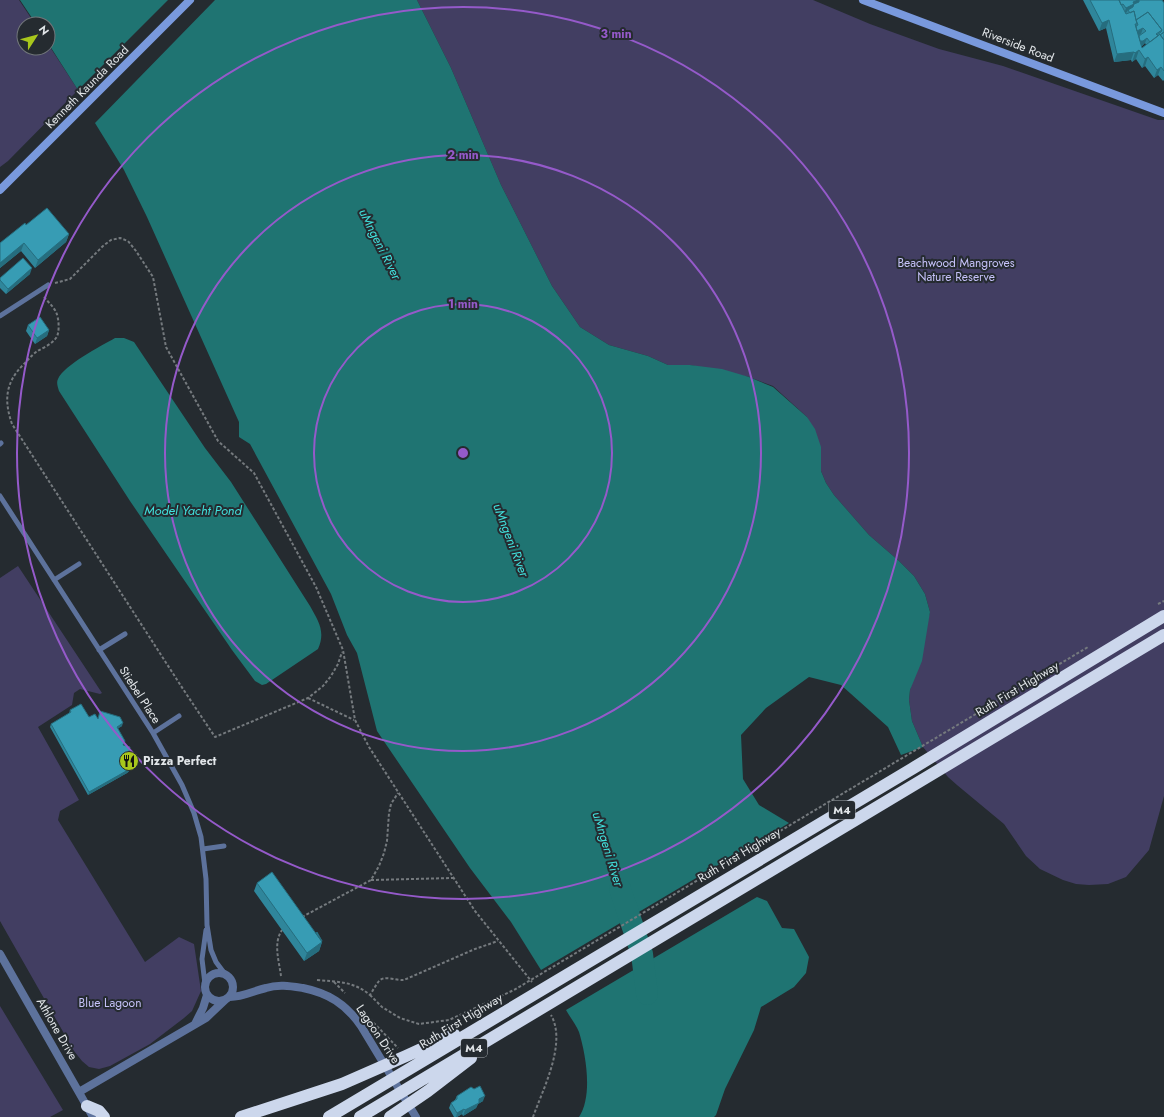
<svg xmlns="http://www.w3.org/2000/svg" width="1164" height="1117" font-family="Jost,sans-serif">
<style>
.green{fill:#423e62}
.water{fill:#1f7472}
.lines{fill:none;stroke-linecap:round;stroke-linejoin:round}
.river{stroke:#1f7472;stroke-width:22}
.path{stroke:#757a7e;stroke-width:2;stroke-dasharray:3 2;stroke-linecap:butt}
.service{stroke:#5d729c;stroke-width:5}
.minor{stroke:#5d729c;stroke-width:8}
.secondary{stroke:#7999dd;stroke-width:8}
.motorway{stroke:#ccd7ec;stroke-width:12}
.wall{fill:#2f869b;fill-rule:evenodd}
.shaded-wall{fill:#266d7e}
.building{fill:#379cb4;stroke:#266d7e}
.ring{fill:none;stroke:#955aca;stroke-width:2}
.labels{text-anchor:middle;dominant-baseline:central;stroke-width:4;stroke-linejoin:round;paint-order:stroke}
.shield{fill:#252b30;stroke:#a9aeb2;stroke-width:1}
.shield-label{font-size:11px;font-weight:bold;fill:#e2e6e9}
.street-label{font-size:12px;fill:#e2e6e9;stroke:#252b30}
.park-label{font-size:12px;fill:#c6c2f9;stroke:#252b30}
.poi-label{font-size:12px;font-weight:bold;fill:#e2e6e9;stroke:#252b30;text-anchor:start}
.water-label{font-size:13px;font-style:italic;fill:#41e0dc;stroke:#252b30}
.centre{fill:#955aca;stroke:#252b30;stroke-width:2}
.ring-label{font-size:12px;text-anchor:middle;font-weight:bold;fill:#955aca;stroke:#252b30;stroke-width:4;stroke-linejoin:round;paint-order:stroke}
</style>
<rect width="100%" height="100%" fill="#252b30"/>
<path class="green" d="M0 0H19L35 24H24V48H48V44L78 90 8 161 0 167Z
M417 0H813L870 24 939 49 1003 66 1158 120H1164V796L1149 850 1126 877 1108 884 1089 885 1076 884 1063 880 1040 869 1026 856 1004 824 957 785 948 777 923 747 912 721 909 700 910 690 930 612 925 594 914 576 899 561 869 535 834 495 826 483 821 471 807 417 773 386 749 377 690 365H668L648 356 609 345 580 327 552 286 501 185 451 68Z
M18 566 102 693 100 694 80 689 74 693 72 705 38 727 79 800 60 811 58 820 145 962 179 937 194 944 201 991 192 1011 184 1018 150 1044 110 1066 99 1069 89 1067 82 1061 74 1051 0 921V578Z
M0 1006 63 1110 50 1117H0Z"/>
<path class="water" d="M20 0H168L78 90 48 43V24H36Z
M215 0H417L451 68 501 185 552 286 580 327 609 345 648 356 668 365H690L722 369 749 377 773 387 807 417 815 429 821 447V471L826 483 834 495 869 535 899 561 914 576 925 594 930 612 922 661 910 690 909 700 912 721 923 747 901 755 888 727 841 685 809 677 766 708 741 735 743 779 759 805 789 823 541 970 511 922 470 868 377 731 357 653 347 635 331 594 250 444 239 437V422L147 217 124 170 95 123Z
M115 338H124L134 342 205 448 231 482 310 606C318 621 326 631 318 649L266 684 262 685 255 681 232 650 130 501 59 391C58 387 56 383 58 379 64 365 101 346 115 338Z
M757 897 767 901 782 928 794 929 809 957 806 973 794 987 761 1007 754 1030 725 1089 716 1115 714 1117H579C593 1096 586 1055 579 1032 576 1025 570 1017 566 1010Z"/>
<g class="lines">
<path class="river" d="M620 889 642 954 647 994"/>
<path class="path" d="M55 283 70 279 103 246 111 240 120 238 128 241 136 251 153 277 166 347 218 441 254 473 316 587 343 650 355 720 369 747 475 911 532 982
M44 297C48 302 53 306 56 312 59 318 60 333 56 338 51 345 42 348 36 352 31 356 27 361 23 365 5 383 4 401 12 424L183 689 215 737 308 698 323 686 331 676 338 664 342 652
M1158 604 1164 601
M308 698 354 720
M371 880 453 878
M302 917 371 880 379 866 384 853 387 841 389 813 391 804 398 793
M281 976C279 961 273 943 282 930
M317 980C338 982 353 981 370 995 373 990 376 985 379 981 384 975 397 981 404 980L475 949 498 941
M334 982 345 993
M370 995 382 1007 400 1018 419 1024 449 1020 514 990 1088 647
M370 1019 398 1048
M533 1117C543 1089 567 1043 551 1015"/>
<path class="service" d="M0 316 48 285
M0 444 1 443
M0 496 153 733 182 785 194 813 201 837 206 879 207 925 211 950 216 962 225 974
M54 580 79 564
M99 650 125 634
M153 733 179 716
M203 849 224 846
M205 984 202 959 206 930"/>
<path class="minor" d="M0 954 93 1117
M205 987a14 14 0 1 1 28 0a14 14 0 1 1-28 0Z
M230 997C243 997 253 991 266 988 278 984 290 986 303 988 328 993 346 1004 361 1026L416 1117
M195 1024 203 1008 207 995
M79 1092 206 1018 226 999"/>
<path class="secondary" d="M863 0 1164 113
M0 190 190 0"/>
<path class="motorway" d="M87 1106 99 1111 104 1117
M241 1117 342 1084 406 1056 454 1034
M329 1117 915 767 1164 616
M360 1117 1164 635
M390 1117 428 1091 471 1058"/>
</g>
<path class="wall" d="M1083 0H1162L1164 3V80L1163 81 1158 75 1154 78 1145 66 1142 68 1136 59 1132 62 1131 60 1114 62 1106 28 1099 31ZM1145 43 1146 45 1142 48V46Z
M26 225 69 234 66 242 35 268 21 251 0 268V243Z
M30 274 6 294 0 288V278Z
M28 325 49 330 47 336 35 344 26 331Z
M70 710 89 717 98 718 122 726 118 728 123 745 133 767 127 773 88 795 50 727 51 724 69 714Z
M257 883 322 942 319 951 304 961 254 891Z
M457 1096 483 1101 478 1104 476 1108 463 1116 462 1114 457 1117H454L449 1108 451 1103 455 1100Z"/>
<path class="shaded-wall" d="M1138 0H1139L1138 5 1128 10 1126 13 1124 14 1126 8 1133 2Z
M1109 20 1106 28 1099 31 1102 23Z
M1143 28 1141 34 1134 38 1136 32Z
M1147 38 1145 43 1141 47 1138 42Z
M1139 50 1136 59 1132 62 1135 53Z
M1134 52 1131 60 1114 62 1117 54Z
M1148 57 1145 66 1142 68 1145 59Z
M1161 67 1158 75 1154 78 1157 70Z
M69 234 66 242 35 268 38 260Z
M24 243 21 251 0 268V263Z
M32 268 30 274 6 294 8 289Z
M49 330 47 336 35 344 37 338Z
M123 723 122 726 116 730 117 727Z
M134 764 133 767 127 773 88 795 89 792Z
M322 942 319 951 304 961 307 953Z
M485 1096 483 1101 478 1104 476 1108 463 1116 465 1110 479 1099Z
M464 1109 462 1114 457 1117H456L457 1113Z"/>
<path class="building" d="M1090 0H1119L1126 14 1134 11 1137 24H1135L1142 48 1160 34 1164 40V71L1161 67 1157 70 1148 57 1145 59 1139 50 1135 53 1134 52 1117 54 1109 20 1102 23Z
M1119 0H1138L1133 2 1134 4 1126 8 1123 4 1121 5Z
M1139 0H1162L1164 3V32L1160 35V34L1158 36 1157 35 1161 32 1162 30 1148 12 1136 20 1134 11 1130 13 1128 10 1133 7 1134 4 1139 2Z
M1148 12 1162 30 1156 34 1158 36 1150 42 1147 38 1143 41H1140L1139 36 1146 31 1143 28 1137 31 1136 26 1138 25 1136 20Z
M1164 32V40L1160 35Z
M47 208 69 234 38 260 24 243 0 263V243L25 223 26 225Z
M23 258 32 268 8 289 0 280V278Z
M40 317 49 330 37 338 28 325Z
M81 704 89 717 95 714 98 719 100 711 120 717 123 723 117 727 125 741 123 745 130 747 128 756 136 758 134 764 128 770 89 792 51 724 71 712 70 710Z
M272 872 322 942 307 953 257 883Z
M317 932 322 941 316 933Z
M480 1086 485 1096 479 1099V1103L465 1110 464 1109 457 1113 451 1103 457 1099V1096L471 1087 474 1089Z"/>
<g class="ring">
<circle cx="463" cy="453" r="149"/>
<circle cx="463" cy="453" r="298"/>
<circle cx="463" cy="453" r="446"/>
</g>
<defs>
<g id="restaurant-disc" transform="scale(1)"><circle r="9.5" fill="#a8c71c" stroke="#252b30"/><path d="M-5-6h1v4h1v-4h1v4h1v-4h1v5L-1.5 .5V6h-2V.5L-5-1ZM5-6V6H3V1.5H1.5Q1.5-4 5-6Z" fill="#111"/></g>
</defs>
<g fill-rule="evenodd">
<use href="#restaurant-disc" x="129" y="761"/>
</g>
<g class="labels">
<g class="shield">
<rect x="829" y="801" width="26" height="18" rx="3"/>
<rect x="461" y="1039" width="26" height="18" rx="3"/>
</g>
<g class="shield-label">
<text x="842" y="810">M4</text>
<text x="474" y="1048">M4</text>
</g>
<g class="street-label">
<text transform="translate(1018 45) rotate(21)">Riverside Road</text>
<text transform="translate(87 87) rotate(-45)">Kenneth Kaunda Road</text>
<text transform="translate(1017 689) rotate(-31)">Ruth First Highway</text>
<text transform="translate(140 695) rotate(57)">Stiebel Place</text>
<text transform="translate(739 855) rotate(-31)">Ruth First Highway</text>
<text transform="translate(461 1021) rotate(-31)">Ruth First Highway</text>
<text transform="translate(57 1029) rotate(60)">Athlone Drive</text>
<text transform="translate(378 1034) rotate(56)">Lagoon Drive</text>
</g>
<g class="park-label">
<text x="956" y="263">Beachwood Mangroves<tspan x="956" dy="14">Nature Reserve</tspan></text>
<text x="110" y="1003">Blue Lagoon</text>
</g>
<g class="poi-label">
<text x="143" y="761">Pizza Perfect</text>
</g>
<g class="water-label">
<text transform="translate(380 244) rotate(63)">uMngeni River</text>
<text x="193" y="510">Model Yacht Pond</text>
<text transform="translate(511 540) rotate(69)">uMngeni River</text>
<text transform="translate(608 849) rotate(73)">uMngeni River</text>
</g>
</g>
<circle cx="463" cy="453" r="6" class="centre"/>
<g class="ring-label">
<text x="616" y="38">3 min</text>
<text x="463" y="159">2 min</text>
<text x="463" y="308">1 min</text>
</g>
<g transform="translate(36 36) rotate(54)"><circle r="19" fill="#252b30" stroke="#71767a"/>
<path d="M0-3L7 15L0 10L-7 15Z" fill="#a8c71c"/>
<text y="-6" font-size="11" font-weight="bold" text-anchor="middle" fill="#e2e6e9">N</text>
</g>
</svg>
